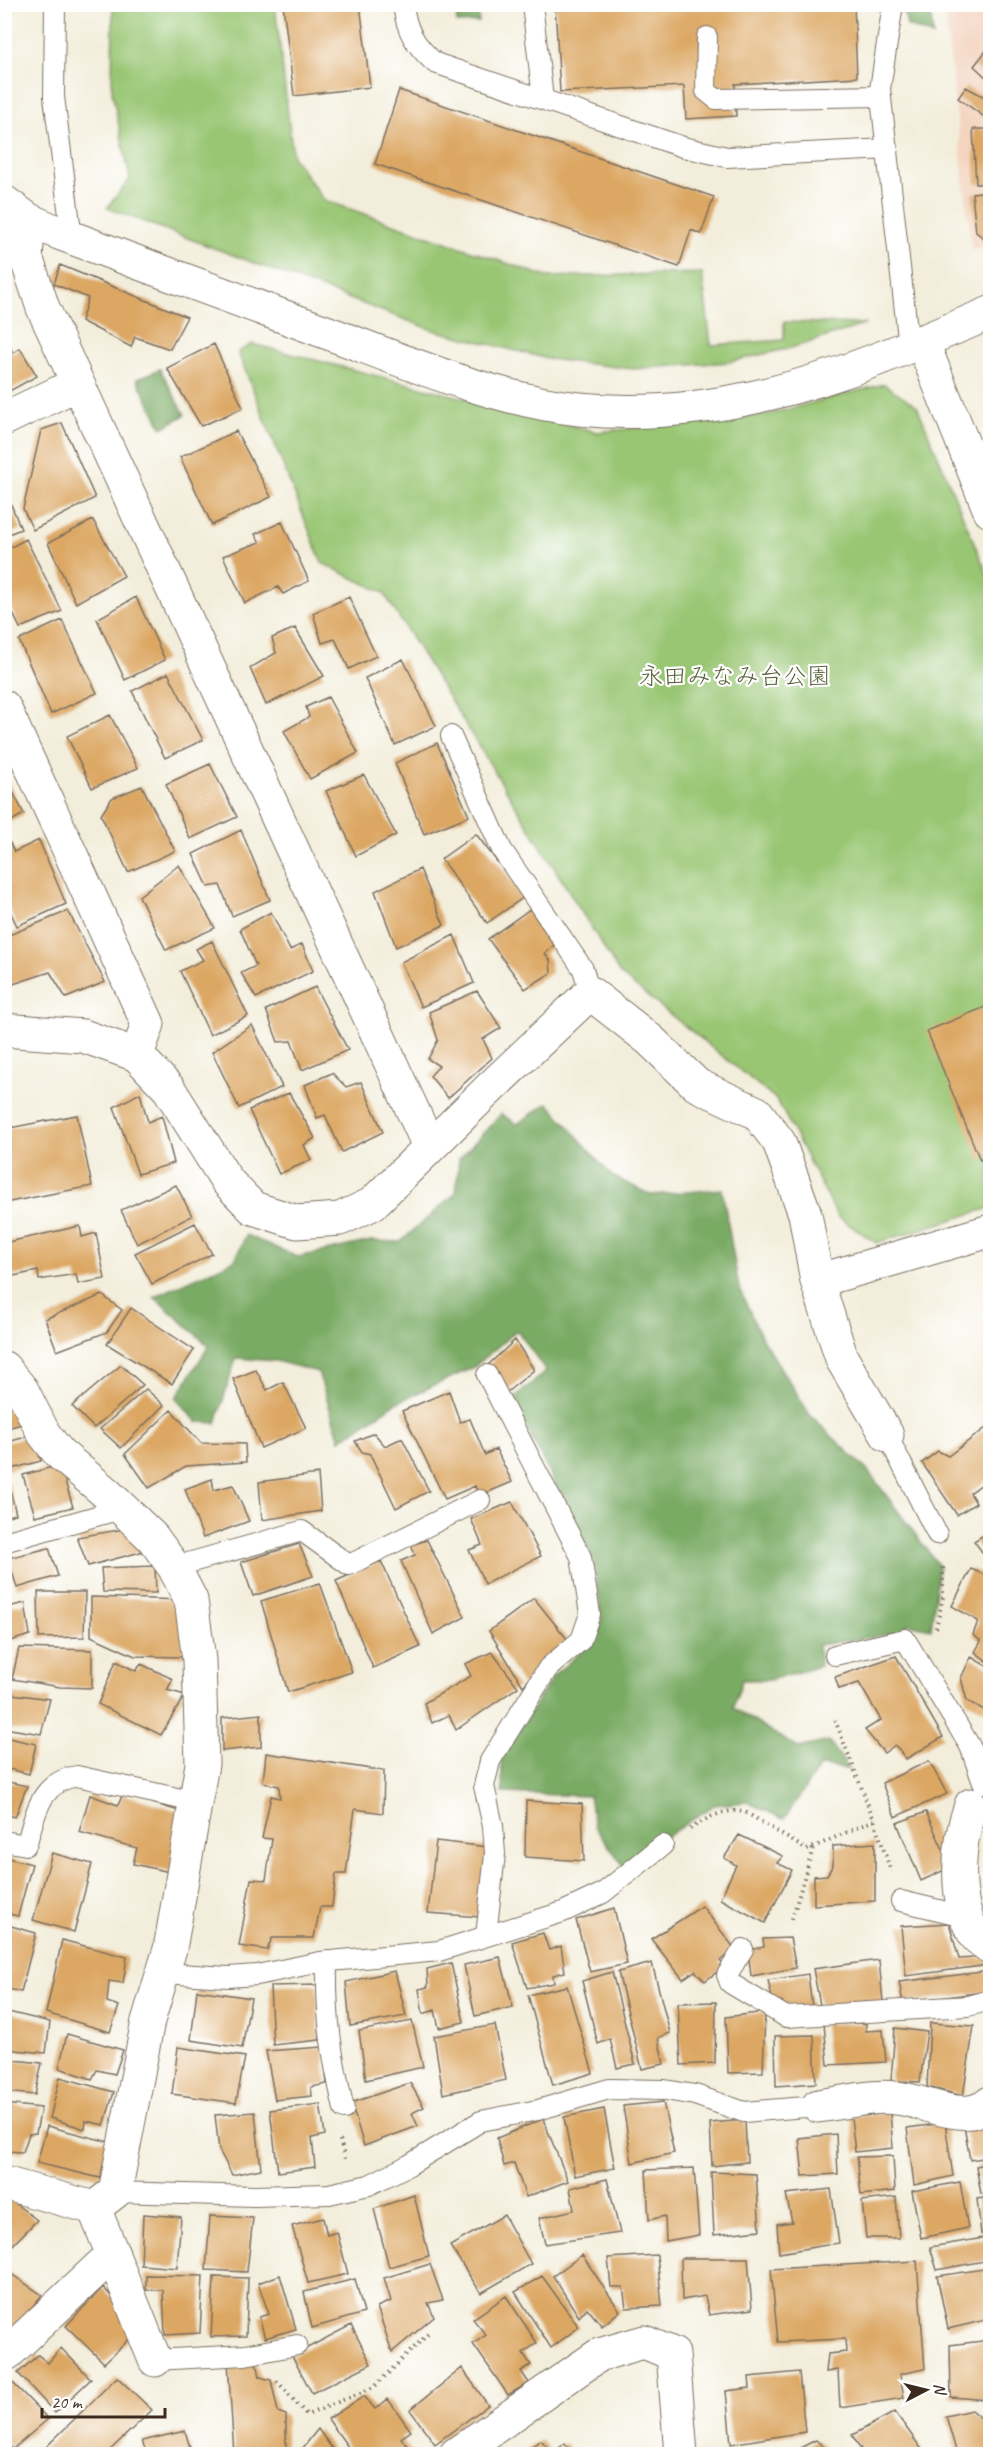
<svg xmlns="http://www.w3.org/2000/svg" width="995" height="2459" font-family="Caveat,'Klee One',sans-serif">
<style>
.built{fill:#f3d4bf}
.green{fill:#99c673;stroke:#6a7848;stroke-width:1.5}
.forest{fill:#7aab65;stroke:#5a6a42;stroke-width:1.5}
.building{fill:#dca763}
.lines{fill:none;stroke-linecap:round;stroke-linejoin:round}
.service-casing{stroke:#7b6f60;stroke-width:22}
.minor-casing{stroke:#7b6f60;stroke-width:35}
.tertiary-casing{stroke:#7b6f60;stroke-width:35}
.path{stroke:#7b6f60;stroke-width:4;stroke-dasharray:1.5 4.5;stroke-linecap:butt}
.service{stroke:#fff;stroke-width:20}
.minor{stroke:#fff;stroke-width:33}
.tertiary{stroke:#fff;stroke-width:33}
.labels{text-anchor:middle;dominant-baseline:central;stroke-width:4.5;stroke-linejoin:round;paint-order:stroke}
.park-label{font-size:24px;fill:#5c613c;stroke:#fff}
</style>
<rect width="100%" height="100%" fill="#fff"/>
<filter id="ink" filterUnits="userSpaceOnUse"><feTurbulence type="fractalNoise" baseFrequency=".0167" numOctaves="2"/><feDisplacementMap in="SourceGraphic" scale="12" xChannelSelector="R" yChannelSelector="G"/><feConvolveMatrix kernelMatrix="1 2 1 2 8 2 1 2 1" color-interpolation-filters="sRGB"/></filter>
<filter id="wash" filterUnits="userSpaceOnUse"><feTurbulence type="fractalNoise" baseFrequency=".008" numOctaves="4" result="noise"/><feDisplacementMap in="SourceGraphic" scale="24" xChannelSelector="R" yChannelSelector="G"/><feGaussianBlur stdDeviation="1.35" result="paint"/><feColorMatrix in="noise" values="0 0 0 0 0 0 0 0 0 0 0 0 0 0 0 0 0 1.4 0 .05"/><feComposite in="paint" operator="in"/></filter>
<g filter="url(#wash)">
<rect width="100%" height="100%" fill="#f3eedb"/>
<path class="built" d="M944 5H990V243L972 250Z"/>
<path class="green" d="M113 5H275L293 157 324 200 547 277 702 273 711 345 784 340V322L866 324 795 347 729 362 633 369 549 359 433 330 107 208 130 179 112 92Z
M252 344 597 432 766 415 884 384 917 406 990 581V1208L876 1243 838 1217 777 1100 620 974 384 593 322 563 238 352Z"/>
<path class="forest" d="M455 5H477L479 22 457 23Z
M903 5H930L933 36 907 26Z
M160 369 185 415 162 428 137 379Z
M548 1103 612 1176 651 1195 722 1189 739 1288 763 1340 810 1415 868 1471 939 1566 931 1629 908 1624 900 1633 818 1645 820 1666 770 1680H742L733 1708 798 1748 829 1741 849 1769 820 1766 784 1819 747 1802 714 1805 623 1865 594 1826 589 1796 503 1793 501 1759 554 1675 587 1647 602 1620 593 1558 512 1400 546 1371 517 1330 474 1367 396 1403 340 1440 318 1372 276 1361 236 1358 216 1423 197 1422 176 1398 209 1346 154 1297 235 1260 246 1235 298 1257 371 1241 400 1242 456 1193 459 1159 501 1114 517 1124Z"/>
<g id="blocks">
<path class="building" d="M283 4H360L370 87 294 96Z
M555 4H854L857 77 735 84 736 116 686 119 684 86 560 92Z
M990 46V81L974 66Z
M966 87 990 100V121L958 98Z
M399 90 714 197 701 234 691 230 679 267 375 164Z
M973 129H987L990 147V184H976Z
M990 191V239L986 240 976 232 972 193Z
M60 265 187 317 170 349 135 337 131 347 81 321 88 298 54 284Z
M4 337 13 353 20 348 37 376 4 394Z
M214 344 243 408 201 426 167 368Z
M62 423 95 498 33 530 23 509 41 430Z
M236 431 271 497 212 525 180 457Z
M4 487 21 529 4 536Z
M93 520 124 576 76 603 48 543Z
M282 522 309 581 283 594 278 587 245 603 223 556 260 542 255 534Z
M26 539 62 611 20 628 4 595V551Z
M136 597 165 660 125 680 97 619Z
M349 597 376 656 349 669 335 639 322 643 313 613Z
M62 620 97 693 51 714 19 640Z
M295 628 324 676 266 705 250 668 276 653 272 638Z
M403 659 436 726 395 745 365 678Z
M168 673 203 740 165 758 132 691Z
M328 697 358 753 310 779 284 731 309 717 306 707Z
M110 715 138 768 92 788 67 736Z
M437 743 469 816 424 834 395 763Z
M210 764 237 817 190 839 166 784Z
M4 774 24 814 4 825Z
M364 775 396 835 356 856 326 791Z
M142 786 175 851 128 872 101 815 112 798Z
M241 830 270 900 232 916 220 885 208 887 193 854Z
M476 834 524 897 487 923 441 859Z
M39 840 66 904 17 926 4 898V846L10 843 14 852Z
M179 865 215 928 166 950 139 896Z
M420 869 444 925 396 947 375 891Z
M530 909 554 945 545 954 550 960 551 973 525 989 488 939Z
M68 911 105 982 66 998 50 972 4 987V937Z
M271 912 290 950 302 944 313 971 256 998 241 973 256 966 240 929Z
M454 935 474 983 421 1007 401 962Z
M212 941 248 1016 210 1035 180 971 203 960 196 949Z
M315 987 348 1050 302 1070 291 1041 278 1042 266 1010Z
M477 991 501 1028 483 1039 492 1058 448 1098 430 1076 439 1066 428 1059 438 1040 429 1012Z
M990 1005V1156L980 1160 927 1031Z
M252 1025 282 1087 239 1108 212 1052Z
M332 1073 346 1087 361 1082 383 1132 342 1152 325 1115 317 1118 305 1085Z
M140 1093 148 1122 162 1116 174 1163 138 1174 114 1107Z
M289 1093 315 1138 304 1145 311 1160 279 1174 249 1110Z
M77 1115 92 1186 4 1203V1129Z
M176 1185 192 1216 137 1244 121 1210Z
M195 1223 212 1254 152 1284 135 1253Z
M80 1226 82 1237 96 1233 105 1279 78 1284 76 1274 39 1280 38 1271 13 1276 8 1242Z
M102 1295 122 1310 107 1332 57 1351 45 1319Z
M131 1308 194 1350 172 1384 107 1344Z
M515 1340 534 1370 507 1392 489 1364Z
M121 1365 143 1385 94 1428 72 1406Z
M256 1370 267 1390 283 1382 306 1428 261 1448 233 1379Z
M4 1379 32 1421 4 1429Z
M146 1389 164 1405 121 1448 100 1429Z
M449 1391 460 1422 470 1419 485 1455 496 1449 512 1482 479 1496 475 1486 445 1499 402 1411Z
M171 1410 201 1443 245 1444 246 1462 186 1466 149 1488 125 1454Z
M990 1425V1478L970 1493 976 1503 957 1515 922 1463 938 1451 948 1456Z
M374 1433 385 1446 402 1438 429 1491 396 1508 370 1454 362 1452 355 1441Z
M33 1435 41 1461 4 1471V1443Z
M60 1465 73 1507 35 1516 23 1475Z
M318 1474 321 1511 262 1520 259 1482Z
M212 1479 214 1490 233 1485 249 1521 203 1538 185 1489Z
M8 1481 16 1514 4 1517V1482Z
M512 1502 541 1556 485 1584 469 1550 482 1545 471 1519Z
M131 1528 148 1550 88 1566 77 1537Z
M990 1531V1563L974 1541Z
M427 1540 465 1617 433 1634 401 1561 415 1555 411 1545Z
M299 1544 313 1576 253 1596 241 1562Z
M49 1548 58 1576 17 1588 8 1558Z
M381 1561 420 1647 373 1668 336 1581Z
M155 1566 156 1593 103 1592 101 1568Z
M971 1569 990 1577V1663L975 1652 981 1641 973 1635 978 1621 952 1606Z
M320 1583 352 1672 288 1692 261 1601Z
M38 1592H85L84 1637 39 1638Z
M91 1597 182 1600 183 1657 135 1656 91 1636Z
M534 1598 567 1639 523 1686 489 1631Z
M25 1603 30 1635 4 1643V1608Z
M19 1648 92 1650V1688L60 1687 12 1679Z
M492 1652 518 1687 456 1730 449 1715 432 1723 424 1703 471 1676 465 1664Z
M896 1656 943 1737 906 1759 895 1745 884 1753 865 1730 881 1720 859 1683 839 1689 835 1677Z
M971 1657 990 1668V1713L967 1701 961 1678Z
M116 1661 136 1671 141 1664 173 1679 167 1690 185 1695 161 1735 98 1704Z
M4 1693 50 1699 41 1734 4 1728Z
M261 1714V1747L222 1751V1718Z
M4 1737 36 1744 29 1774 4 1768Z
M266 1753 384 1771 383 1813 355 1809 346 1874H336L332 1907H320L314 1938H272L267 1950 239 1946 251 1879 266 1880 272 1839 262 1838 271 1796 280 1798 279 1786 263 1783Z
M929 1761 947 1794 895 1817 882 1783Z
M4 1781 27 1786 15 1817 4 1814Z
M123 1794 182 1812 170 1872 133 1864 137 1848 79 1832 90 1795 118 1805Z
M526 1801 582 1804 584 1861 525 1857Z
M926 1812 951 1867 921 1881 897 1823Z
M739 1835 783 1856 777 1863 792 1870 765 1923 720 1899 736 1865 724 1858Z
M436 1841 488 1847 480 1917 428 1913Z
M986 1842H990V1878H986Z
M875 1843V1901L814 1905V1876L827 1875 833 1865V1846Z
M52 1853 92 1864 74 1932 33 1920Z
M4 1857 32 1864 18 1916 4 1913Z
M702 1906 735 1949 720 1961 725 1966 705 1981 695 1971 683 1979 651 1939Z
M614 1908 627 1964 590 1972 576 1920Z
M949 1923 959 1959 988 1957 989 1965 906 1976 901 1926Z
M4 1924 36 1933 21 1992 4 1988Z
M543 1933 549 1950 561 1946 565 1972 553 1975 554 1983 527 1988 512 1942Z
M790 1938 796 1968 751 1976 748 1950 764 1947 763 1939Z
M62 1940 127 1957 123 1983 109 1981 107 2002 119 2006 110 2032 46 2013Z
M500 1957 513 2007 475 2016 464 1965Z
M879 1960 883 2002 820 2005 813 1969Z
M451 1963 464 2022 439 2028 435 2010 423 2014 419 1989 428 1987 427 1969Z
M652 1963 670 2033 658 2038 664 2064 642 2069 618 1972Z
M395 1971 406 2016 350 2026 346 1982Z
M990 1971V1991L903 2003 899 1982Z
M612 1972 635 2064 617 2068 610 2039 598 2044 582 1981Z
M808 1974 812 2007 781 2008 772 1998 768 1980Z
M317 1985 320 2040 273 2045 270 1986Z
M567 1986 593 2073 553 2085 528 1995Z
M197 1990 251 1998 242 2048 191 2040Z
M716 2002 715 2063 681 2065 678 2003Z
M4 2011 50 2022 46 2053 4 2049Z
M765 2012 763 2072 728 2073 726 2017Z
M412 2021 423 2067 366 2080 359 2031Z
M866 2023V2031L883 2030 886 2062 828 2065 824 2024Z
M930 2023 974 2026 963 2096 927 2087Z
M495 2025 506 2080 443 2094 434 2036Z
M895 2028 927 2032 920 2082 891 2081Z
M67 2034 123 2050 115 2074 97 2070 92 2079 59 2068Z
M814 2035 816 2083 776 2086 775 2036Z
M178 2047 245 2057 236 2103 172 2094Z
M323 2047 327 2084 311 2087 312 2096 275 2100 266 2051Z
M4 2059 42 2063 35 2095 4 2092Z
M60 2077 114 2092 104 2125 86 2121 85 2129 50 2118Z
M410 2083 424 2107 412 2113 418 2126 364 2146 351 2103Z
M663 2102 674 2153 632 2163 623 2106Z
M4 2104 41 2108 36 2133 29 2134 23 2152 4 2151Z
M320 2104 325 2135 312 2138 315 2167 278 2172 270 2110Z
M604 2109 615 2168 575 2176 564 2117Z
M255 2112 261 2169 232 2175 219 2150 215 2115Z
M890 2113 893 2148 855 2152 851 2117Z
M543 2119 568 2181 526 2197 514 2163 504 2166 497 2138Z
M745 2120 747 2162 712 2166 710 2123Z
M990 2120V2157L970 2160 964 2125Z
M945 2123 953 2176 914 2185 907 2128Z
M47 2126 109 2142 100 2178 37 2163Z
M836 2134 838 2174 803 2176 799 2138Z
M893 2156 895 2191 861 2195 857 2157Z
M990 2163V2192L981 2194 976 2166Z
M694 2168 699 2235 666 2241 665 2216 649 2220 646 2170Z
M711 2172 756 2174 760 2230 714 2235Z
M607 2179 620 2233 545 2244 539 2218 574 2210 570 2188Z
M960 2182 968 2228 921 2238 912 2191Z
M831 2189 839 2243 779 2253 777 2224 792 2222 786 2194Z
M4 2195 37 2220 4 2254Z
M414 2195 429 2256 389 2267 374 2209Z
M896 2197 899 2238H866L862 2201Z
M990 2197V2232L981 2234 977 2199Z
M143 2214 181 2217 177 2268 141 2265Z
M504 2215 531 2264 481 2293 450 2246Z
M210 2216 253 2218 247 2272 206 2270Z
M323 2218 327 2235 337 2232 348 2274 308 2283 292 2226Z
M990 2237V2260L937 2270 930 2247Z
M582 2255 620 2311 602 2326 587 2308 579 2317 553 2276Z
M657 2255 662 2306 626 2308 623 2287H611L608 2258Z
M681 2258H748L752 2309 709 2315 705 2296 682 2300Z
M917 2261 925 2369 900 2374 904 2398 840 2408 838 2370 826 2372 828 2354 846 2352 845 2339 778 2342 771 2269Z
M430 2264 443 2300 428 2303 434 2317 392 2352 377 2307 391 2301 384 2278Z
M4 2269 42 2295 13 2330 4 2324Z
M983 2269 990 2299V2319L948 2329 937 2276Z
M146 2275 203 2276 200 2333 165 2335 163 2290H146Z
M280 2275 296 2329 265 2338 259 2317 269 2314 258 2283Z
M542 2276 579 2327 551 2348 515 2292Z
M214 2277 248 2278 246 2336 211 2337Z
M355 2279 364 2313 312 2328 304 2292Z
M103 2287 130 2317 135 2334 104 2363 66 2326Z
M506 2296 537 2343 523 2353 531 2365 521 2371 529 2383 508 2395 473 2344 486 2335 473 2319Z
M351 2325 371 2364 312 2393 292 2356Z
M990 2340V2400L951 2397 950 2345Z
M61 2348 91 2379 55 2413 18 2373 38 2355 48 2363Z
M253 2359 258 2367 260 2377 271 2380 278 2412 286 2415V2454H234L228 2362Z
M462 2368 488 2405 435 2444 410 2410Z
M799 2372 805 2432 731 2444 726 2391 750 2388 749 2377Z
M117 2377 152 2410 106 2454H39Z
M13 2383 48 2419 13 2449 4 2441V2390Z
M364 2396 375 2409 388 2399 411 2431 401 2438 414 2454H353L328 2419Z
M971 2410 990 2426V2454H957L946 2416Z
M895 2412 923 2451 917 2454H864L852 2435Z
M318 2429 336 2454H298Z
M185 2431 192 2454H147L142 2441Z
M541 2440 553 2453 565 2443 573 2454H520Z
M816 2440 832 2454H788Z"/>
</g>
</g>
<g filter="url(#ink)">
<use href="#blocks" fill-opacity="0" stroke="#7b6f60" stroke-width="1.5"/>
<g class="lines">
<g class="service-casing">
<path id="service" d="M55 4 54 97 72 239
M403 4C406 31 415 45 435 63L683 147 727 157 888 149
M532 4 543 99
M893 4 880 89 909 347
M707 37 706 91 716 99 881 96
M451 736 502 850 583 969 590 993
M887 1435 937 1534
M4 1542 121 1509
M174 1567 302 1531 349 1565 480 1500
M835 1655 905 1639 970 1746 983 1783
M4 1841 26 1845C36 1814 39 1782 77 1776L195 1802
M901 1901 968 1917
M486 1936 495 1854 493 1826 484 1786 490 1761 548 1668 581 1640 590 1614 581 1557 487 1375
M743 1949 727 1975 730 1983 786 2017 968 2006 990 2000
M327 1961C326 2017 331 2054 344 2109
M163 1973 228 1977 257 1975 320 1962 439 1951 563 1912 603 1893 663 1845
M115 2192 254 2196 329 2194 369 2185 409 2165 481 2121 538 2110 609 2089 665 2090 695 2095 744 2112 818 2106
M155 2360 245 2355 297 2345"/>
</g>
<g class="minor-casing">
<path id="minor" d="M922 341 990 511
M489 1089 590 993 650 1040 697 1085 757 1113 779 1142 805 1214 817 1281 842 1359 887 1435
M817 1281 990 1231
M4 1368 22 1390 44 1434 59 1453 105 1492 153 1538 174 1567 191 1600 199 1660 202 1764 170 1949 148 2021 115 2192 94 2208 4 2183
M971 1805C958 1840 952 1903 976 1936 979 1940 986 1944 990 1947
M818 2106C842 2103 872 2095 896 2098 925 2100 965 2126 990 2103
M94 2208 155 2360
M4 2351 8 2353 113 2254
M456 2454 599 2355 644 2342 673 2354 681 2454"/>
</g>
<g class="tertiary-casing">
<path id="tertiary" d="M4 202 29 220 59 233C143 265 228 296 312 327 395 357 492 400 579 409 618 413 659 412 697 407 803 394 893 354 990 313
M29 220 26 257 43 308 429 1146
M4 419 77 384
M4 707 148 1024 137 1055
M4 1030 83 1036 137 1055 169 1089 227 1181 253 1208 297 1222 340 1219 372 1204 489 1089"/>
</g>
<path class="path" d="M936 1628 943 1597V1565
M835 1720 874 1820 891 1872
M690 1829C708 1818 726 1806 747 1813L807 1850 874 1820
M792 1919 813 1848
M340 2140 345 2159
M277 2381 307 2415 374 2387 431 2331"/>
<use href="#service" class="service"/>
<use href="#minor" class="minor"/>
<use href="#tertiary" class="tertiary"/>
</g>
</g>
<g class="labels">
<g class="park-label">
<text x="735" y="676">永田みなみ台公園</text>
</g>
</g>
<rect width="995" height="2459" fill="none" stroke="#fff" stroke-width="24"/>
<g transform="translate(926 2390) rotate(83)" stroke="#ffffff" stroke-width="4.5" paint-order="stroke">
<path d="M0-4.5L10 22L0 15L-10 22Z" fill="#3b2a1e"/>
<text y="-9" font-size="16" font-weight="bold" text-anchor="middle" fill="#3b2a1e">N</text>
</g>
<path d="M42 2408v9h123v-9" fill="none" stroke="#3b2a1e" stroke-width="3"/>
<text x="51" y="2408" font-size="18" fill="#3b2a1e" stroke="#ffffff" stroke-width="4.5" paint-order="stroke">20 m</text>
</svg>
